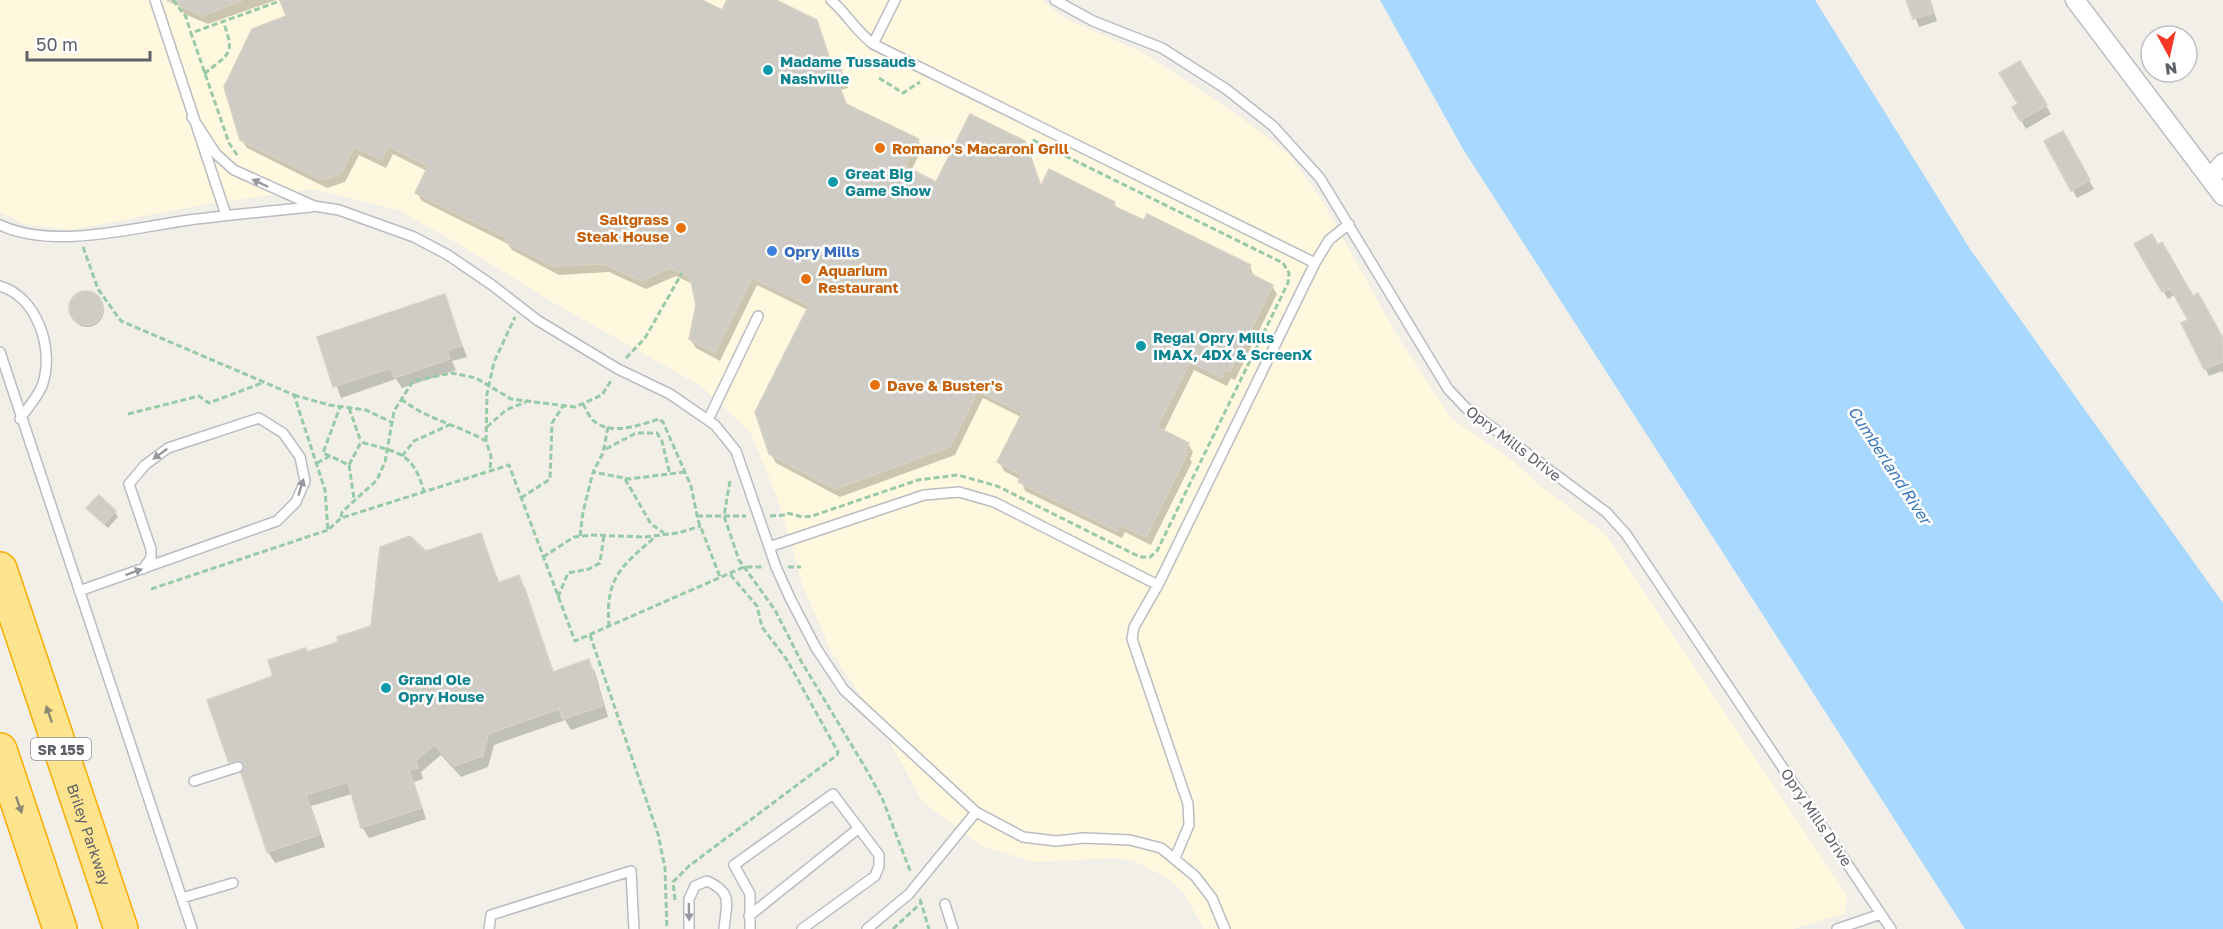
<svg xmlns="http://www.w3.org/2000/svg" width="2223" height="929" font-family="'Golos Text',sans-serif">
<style>
.commercial{fill:#fff8de}
.water{fill:#a9d8ff}
.shadow{fill:#0003}
.building{fill:#cfccc5;stroke:#d7d1c4;stroke-width:1.5}
.lines{fill:none;stroke-linecap:round;stroke-linejoin:round}
.service-casing{stroke:#b9bcc1;stroke-width:12}
.minor-casing{stroke:#b9bcc1;stroke-width:21}
.motorway-casing{stroke:#f8ad00;stroke-width:36}
.path{stroke:#98caa7;stroke-width:3;stroke-dasharray:6 3;stroke-linecap:butt}
.service{stroke:#fff;stroke-width:9}
.minor{stroke:#fff;stroke-width:18}
.motorway{stroke:#ffe490;stroke-width:33}
.oneway{fill:#96999d}
.oneway2{fill:#8e8974}
.culture-dot{fill:#0f9aa8;stroke:#fff;stroke-width:2}
.food-dot{fill:#e8710a;stroke:#fff;stroke-width:2}
.shop-dot{fill:#3f7fe0;stroke:#fff;stroke-width:2}
.labels{text-anchor:middle;dominant-baseline:central;stroke-width:5;stroke-linejoin:round;paint-order:stroke}
.shield{fill:#fff;stroke:#8e9195;stroke-width:1.5}
.shield-label{font-size:14px;font-weight:bold;fill:#5e6268}
.culture-label{font-size:15px;font-weight:bold;fill:#0d838f;stroke:#fff;text-anchor:start}
.food-label{font-size:15px;font-weight:bold;fill:#c56008;stroke:#fff;text-anchor:start}
.shop-label{font-size:15px;font-weight:bold;fill:#366cbe;stroke:#fff;text-anchor:start}
.street-label{font-size:15px;fill:#5e6268;stroke:#fff}
.water-label{font-size:16px;font-style:italic;fill:#3a78bc;stroke:#fff}
</style>
<rect width="100%" height="100%" fill="#f1efe7"/>
<path class="commercial" d="M0 0H1042L1064 18 1142 52 1229 109 1288 153 1323 202 1395 332 1451 418 1513 461 1538 484 1606 535 1847 895 1845 913 1793 929H1204L1184 893 1169 879 1134 861 1117 858 1034 862 981 846 922 801 887 736 831 651 803 586 778 500 751 433 701 386 554 303 457 243 398 210 313 189 196 206 71 230 24 224 0 212Z"/>
<path class="water" d="M1380 0H1815L1970 249 2223 603V929H1965L1463 149Z"/>
<path class="shadow" d="M178 0H276L208 24 184 14Z
M281 0H698L722 12 728 0H773L816 21 835 70 839 68 844 77 848 88 841 90 847 107 918 140 922 149 911 171 936 184 1024 143 1042 188 1114 203 1118 210 1250 266 1254 277 1272 286 1277 294 1235 380 1231 378 1227 386 1194 370 1164 431 1188 444 1193 452 1190 459 1192 462 1151 545 1125 532 1122 538 1025 491 1021 480 1004 471 999 462 1021 417 983 398 955 455 840 497 776 463 771 454 808 310 757 285 720 361 696 348 690 339 697 305 693 284 676 276 646 289 609 272 559 275 512 250 508 244 422 201 417 193 427 171 393 154 386 168 359 155 345 182 327 188 247 148 241 139 288 17Z
M1908 0H1930L1937 21 1919 27Z
M2020 63 2051 114 2026 129 2014 108 2020 104Z
M2062 133 2094 189 2077 198 2046 142Z
M2136 244 2192 298 2223 339V374L2222 371 2209 376 2183 324 2190 320 2176 294 2168 299Z
M70 310a17 17 0 1 1 34 0a17 17 0 1 1-34 0Z
M444 296 467 357 452 361 456 370 402 388 396 379 341 398 318 338Z
M88 509 115 512 118 517 108 528Z
M480 535 500 584 519 577 525 588 554 673 588 661 595 672 608 717 571 730 565 720 494 745 488 767 461 777 441 755 421 772 423 779 414 782 426 819 369 838 362 827 352 794 311 806 325 847 275 863 268 852 242 772 237 773 231 764 246 760 274 677 307 653 340 643 373 627 426 553Z"/>
<path class="building" d="M167 0H241V1L202 16Z
M280 0H702L722 10 727 0H776L817 20 833 69 840 67 844 79 838 82 846 104 919 139 905 166 936 182 970 114 1025 141 1041 186 1049 169 1115 202 1113 206 1144 220 1147 214 1251 265 1247 272 1273 285 1230 372 1226 370 1222 378 1190 362 1157 427 1189 443 1185 451 1188 452 1146 537 1120 525 1117 531 1018 482 1022 475 997 462 1022 413 978 391 950 447 835 489 769 454 755 412 809 305 752 278 715 353 689 339 696 305 690 277 670 268 641 281 604 264 553 266 505 242 507 238 415 193 428 166 388 146 382 160 354 147 341 174 322 180 240 140 224 87 252 29 286 16Z
M1906 0H1930L1934 13 1913 19Z
M2020 61 2047 105 2020 121 2012 107 2018 104 1999 73Z
M2063 131 2090 180 2071 191 2044 141Z
M2152 234 2158 245 2162 242 2193 296 2198 293 2223 338V362L2204 369 2181 323 2188 320 2170 288 2162 292 2134 244Z
M69 308a17 17 0 1 1 34 0a17 17 0 1 1-34 0Z
M445 294 462 346 447 350 450 359 394 378 391 368 333 387 317 337Z
M99 495 116 511 104 524 86 508Z
M481 533 498 583 519 575 553 672 589 659 603 706 563 719 559 709 488 734 483 756 454 766 434 745 416 760 418 768 409 770 421 808 361 828 348 782 306 795 319 835 267 852 241 773 244 764 239 760 229 763 207 700 273 676 268 660 306 648 307 652 338 642 337 637 371 626 380 547 410 536 426 551Z"/>
<g class="lines">
<g class="service-casing">
<path id="service" d="M155 0 226 215
M831 0C848 15 854 29 873 44L1315 263
M1055 0 1093 21 1162 48 1226 89 1273 126 1320 178 1448 389 1466 408 1606 512 1626 534 1891 929
M873 44 895 0
M192 117 216 154 234 170 314 206 339 210 414 237 448 255 492 285 537 320 618 369 670 394 715 425 736 451 776 567 790 598 816 648 844 690 976 812 1023 837 1056 841 1084 838 1130 840 1161 848 1195 876 1212 898 1225 929
M0 225C54 250 131 228 189 220 229 215 270 211 311 207
M0 286C37 297 54 348 43 383 40 395 27 408 20 419
M0 352 192 929
M708 420 758 316
M769 547 924 495 959 492 994 502 1158 585 1315 263 1329 240 1349 224
M1158 585 1134 627 1132 639 1188 804 1189 825 1175 858
M79 591 277 521 296 502 305 481 300 457 283 433 259 418 168 448 145 465 129 484 151 549V558L143 569
M194 781 238 767
M182 898 233 883
M945 904 953 929
M749 916 859 828
M489 929 491 915 631 871 634 929
M689 929V899L695 886 707 881C734 893 726 904 724 929
M750 929V894L734 865 833 794 879 855V866L875 876 802 929
M867 929 909 894 976 812
M1837 929 1881 914"/>
</g>
<g class="minor-casing">
<path id="minor" d="M2075 0 2223 196
M2210 179 2223 163"/>
</g>
<g class="motorway-casing">
<g id="motorway">
<path id="s1" d="M0 569 121 929"/>
<path d="M0 750 60 929"/>
</g>
</g>
<path class="path" d="M173 0 186 17 191 33
M204 74C229 53 236 56 223 21
M879 78 903 93 920 82
M237 155 229 143 191 33 280 1
M83 247 98 289 121 321 294 395 325 490 328 530 341 518 509 465 575 641 744 567H763
M626 358 645 338 682 273
M294 395 329 405 366 410 391 422
M401 399C426 419 458 425 486 441L491 456 490 471
M583 404C586 409 589 417 594 421 611 436 640 425 659 419L663 422 691 486 698 520 720 577
M349 408 361 442
M128 414 199 396 209 403 262 383
M487 427 506 410 526 402
M608 427 603 453 593 472 629 479 685 472
M486 441 487 394 494 362 515 317
M606 449 636 433H657L662 441 670 475
M330 456 323 453 340 407
M402 456 414 441 449 425
M317 463 330 456 349 465 361 442C398 453 413 451 424 492
M349 465 354 499
M625 479 651 524 664 533
M730 481 724 516 739 560 775 610 801 661 866 769 882 798 911 873
M521 498 550 479 552 423 563 406
M697 516H746
M770 516 785 515 787 513 803 517 812 516 918 480 958 475 997 486 1140 557H1150L1157 551 1288 283 1289 273 1283 263 1031 139
M341 517 342 512 377 480 385 462 394 411 413 381 452 373 476 378 511 399 575 407 602 395 612 379
M580 536 583 512 593 472
M543 557 574 537 592 535 644 537 678 533 701 526
M788 567H801
M151 589 328 530
M558 597 568 573 589 569 600 563 604 535
M609 627C605 577 621 567 656 536
M590 635 658 834 665 868 667 929
M920 899 929 929
M675 900 673 882 689 866 837 755 838 752 787 660 762 627 757 606 729 573
M893 929 921 903"/>
<use href="#service" class="service"/>
<use href="#minor" class="minor"/>
<use href="#motorway" class="motorway"/>
</g>
<defs><path id="oneway-solid" d="M-6-.8H1V-3.2L6.5 0L1 3.2V.8H-6Z" transform="scale(1.5)"/></defs>
<g class="oneway">
<use href="#oneway-solid" transform="translate(260 183) rotate(-155)"/>
<use href="#oneway-solid" transform="translate(160 454) rotate(144)"/>
<use href="#oneway-solid" transform="translate(301 487) rotate(-73)"/>
<use href="#oneway-solid" transform="translate(134 572) rotate(-20)"/>
<use href="#oneway-solid" transform="translate(689 912) rotate(89)"/>
</g>
<g class="oneway2">
<use href="#oneway-solid" transform="translate(49 714) rotate(-109)"/>
<use href="#oneway-solid" transform="translate(19 805) rotate(71)"/>
</g>
<g class="culture-dot">
<circle cx="768" cy="70" r="6"/>
<circle cx="833" cy="182" r="6"/>
<circle cx="1141" cy="346" r="6"/>
<circle cx="386" cy="688" r="6"/>
</g>
<g class="food-dot">
<circle cx="880" cy="148" r="6"/>
<circle cx="681" cy="228" r="6"/>
<circle cx="806" cy="279" r="6"/>
<circle cx="875" cy="385" r="6"/>
</g>
<circle class="shop-dot" cx="772" cy="251" r="6"/>
<g class="labels">
<rect class="shield" x="31" y="738" width="60" height="22" rx="4.5"/>
<g class="shield-label">
<text x="61" y="749">SR 155</text>
</g>
<g class="culture-label">
<text x="780" y="61">Madame Tussauds<tspan x="780" dy="17">Nashville</tspan></text>
<text x="845" y="173">Great Big<tspan x="845" dy="17">Game Show</tspan></text>
<text x="1153" y="337">Regal Opry Mills<tspan x="1153" dy="17">IMAX, 4DX &amp; ScreenX</tspan></text>
<text x="398" y="679">Grand Ole<tspan x="398" dy="17">Opry House</tspan></text>
</g>
<g class="food-label">
<text x="892" y="148">Romano's Macaroni Grill</text>
<text x="669" y="219" text-anchor="end">Saltgrass<tspan x="669" dy="17">Steak House</tspan></text>
<text x="818" y="270">Aquarium<tspan x="818" dy="17">Restaurant</tspan></text>
<text x="887" y="385">Dave &amp; Buster's</text>
</g>
<g class="shop-label">
<text x="784" y="251">Opry Mills</text>
</g>
<g class="street-label">
<text transform="translate(1514 443) rotate(37)">Opry Mills Drive</text>
<text transform="translate(1817 817) rotate(56)">Opry Mills Drive</text>
<text stroke="none"><textPath href="#s1" startOffset="280">Briley Parkway</textPath></text>
</g>
<g class="water-label">
<text transform="translate(1890 465) rotate(57)">Cumberland River</text>
</g>
</g>
<g transform="translate(2169 54) rotate(172)"><circle r="28" fill="#ffffff" stroke="#bfc0c3" stroke-width="1.5"/>
<path d="M0-4.5L10 22L0 15L-10 22Z" fill="#f93825"/>
<text y="-9" font-size="16" font-weight="bold" text-anchor="middle" fill="#5e6268">N</text>
</g>
<path d="M27 51v9h123v-9" fill="none" stroke="#5e6268" stroke-width="3"/>
<text x="36" y="51" font-size="18" fill="#5e6268" stroke="#ffffff" stroke-width="4.5" paint-order="stroke">50 m</text>
</svg>
